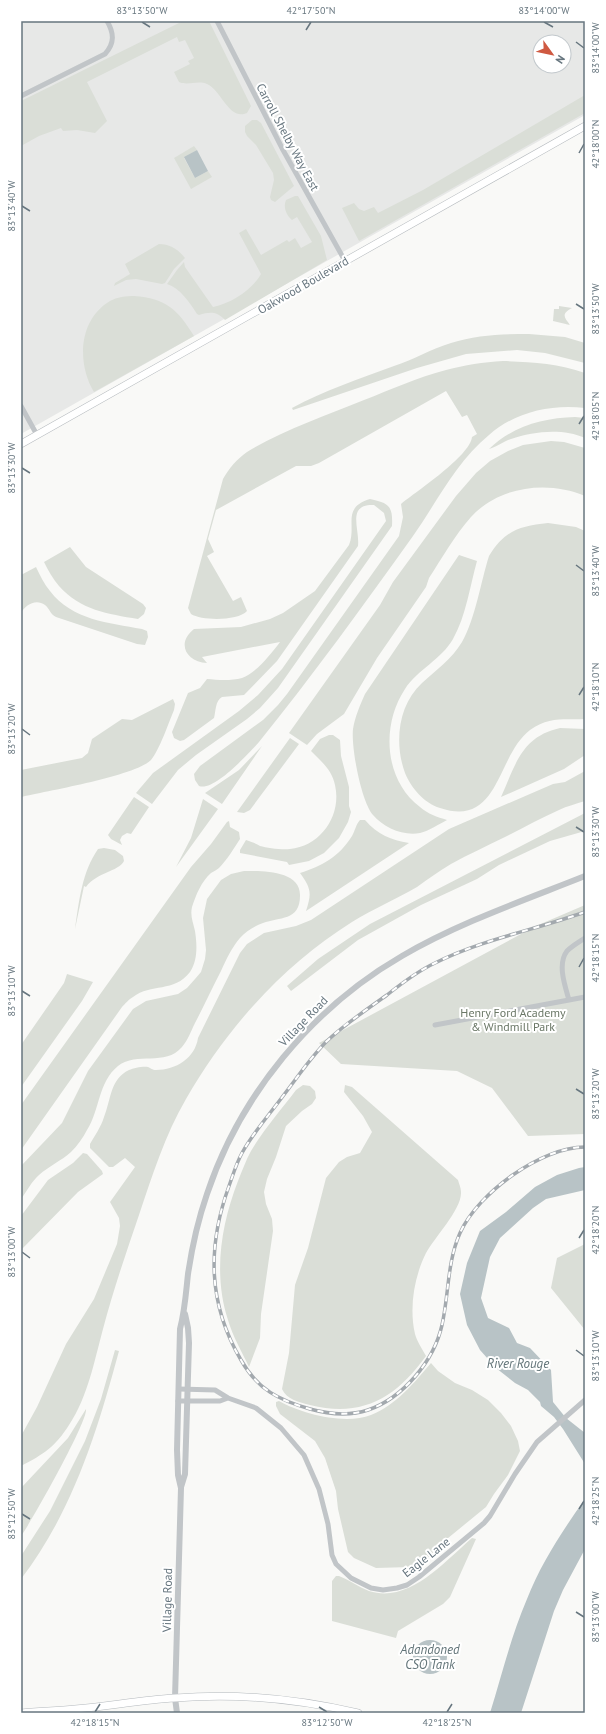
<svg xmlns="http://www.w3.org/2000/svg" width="606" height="1734" font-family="'PT Sans',sans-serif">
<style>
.built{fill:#e7e8e7;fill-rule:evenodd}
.green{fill:#daded7}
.water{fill:#b8c3c6}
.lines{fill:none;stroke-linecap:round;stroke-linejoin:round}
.secondary-casing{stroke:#b4b9bd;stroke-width:8}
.minor{stroke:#c1c5c8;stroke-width:5}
.tertiary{stroke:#c1c5c8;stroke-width:6}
.secondary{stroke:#fff;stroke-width:7}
.rail-casing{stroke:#a3a9ae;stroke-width:3.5}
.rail{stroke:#fff;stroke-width:2;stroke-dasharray:6;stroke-linecap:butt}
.ticks{fill:none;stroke:#67767f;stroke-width:1.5}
.labels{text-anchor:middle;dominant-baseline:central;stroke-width:4;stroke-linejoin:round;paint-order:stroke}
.street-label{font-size:12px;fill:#67767f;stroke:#fff}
.park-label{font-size:12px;fill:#6a7766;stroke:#fff}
.water-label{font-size:13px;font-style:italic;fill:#627478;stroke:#fff}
.neatline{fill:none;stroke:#67767f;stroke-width:1.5}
.ticks-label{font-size:10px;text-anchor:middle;fill:#67767f}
</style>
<rect width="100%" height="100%" fill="#f9f9f7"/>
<path class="built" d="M21 21H585V115L21 434ZM540 42H564V66H540Z"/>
<path class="green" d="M183 21H209L210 23 251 106 247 113C229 121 222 91 207 84 198 80 188 86 179 82L174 72 190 64 188 61 194 58 185 40 179 42 177 37 87 82 107 121 95 133 77 130 63 131 61 128 39 136 21 146V101Z
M585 95V113L359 241 342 208 354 203 359 209 364 211 374 207 378 213 423 190Z
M252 120H257L261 123 294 186 275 202 271 200 270 197 274 180 273 173 256 145 247 136 245 132V126Z
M194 146 197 150 184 158 195 178 208 171 212 177 191 189 174 158Z
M295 196H298L321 236 327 260 225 320C216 311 210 312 199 315L197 314C190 303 180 288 167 284L177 270 184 262 185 267 213 307C232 303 252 290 261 274L239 233 246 229 261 255 287 240 289 242 295 238 301 248 312 242 297 217 292 220C286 215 283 207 286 200Z
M159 244C169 244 178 249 185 258L174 269 165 283 162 284 136 279 126 280 114 286 115 283 130 274 125 264Z
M134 296C166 298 178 310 194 336L94 392C77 364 78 320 110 301 117 297 126 296 134 296Z
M559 306 572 308C561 314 564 317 570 325L553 321 554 309H559Z
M529 334 565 337 585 343V363L545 353 517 350 466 354 417 368 293 410 292 408C325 390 359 379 394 366 413 360 431 349 451 343 476 335 503 334 529 334Z
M503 361C531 362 558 363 585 373V408C551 404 515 412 489 435 456 462 437 502 413 536 363 606 313 675 259 742 249 753 214 792 199 786L195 780 194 774 200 766 263 720 278 705 287 694 399 536 403 517 401 504C417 491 470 456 472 437L477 434 467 415 462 417 446 391 319 463 311 466H296L216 510 208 539 214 552 207 556 233 601 241 597 247 611C238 621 202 621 191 614L188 608 223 479C229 468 237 459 247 452 283 430 325 416 364 400 390 390 418 377 446 370 465 365 483 362 503 361Z
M575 417 585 418V438C563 428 534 431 511 439 505 441 495 448 489 449 513 426 543 418 575 417Z
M551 441 564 442 585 448V496C548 480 499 486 471 517 455 535 442 558 429 578L426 587 377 658 344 714 317 734 307 745 289 733 380 605 393 582 404 567 456 496 476 473 490 461 508 451 523 445Z
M370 499C389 503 393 506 392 526L278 688 260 708 247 719 196 755 178 770 152 804 136 793 153 773 239 711 258 695 282 669 386 521 384 513 374 505C346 504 360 529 358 546L277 661 244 695 222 697C215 701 216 711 214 718L184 740 180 741 174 738 172 732 188 693 200 688 207 679C218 680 231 681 242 678 256 673 271 654 280 642L202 657 207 663C186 662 176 643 194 629L241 627 270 619 283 613 315 591 349 545C357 525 341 508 370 499Z
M548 523 576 527 585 531V719C564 720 549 716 530 730 496 756 500 828 440 808 424 803 411 788 405 773 394 743 398 705 422 683 436 670 452 659 462 642 475 620 481 581 489 556 505 530 520 526 548 523Z
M70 547 86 567 143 604 146 608 144 614 138 619C108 614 80 610 59 586 53 579 48 570 44 562Z
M459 555 477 561C470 586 466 616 453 639 441 660 418 669 405 689 381 725 384 780 420 807 428 814 437 817 447 820 439 824 429 831 420 833 403 836 384 828 373 815 361 801 351 747 353 729 355 717 360 705 365 694Z
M36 567C40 575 44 584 50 591 72 620 109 623 142 629L147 631 148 637 145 645 137 644 56 617C50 614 50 609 45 605 36 598 25 605 21 613V575Z
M173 699 175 704 174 710C169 722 159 751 151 760 135 776 47 791 21 797V770L82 758 88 753 92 739 122 719 132 720Z
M560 728 585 729V755L564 769 501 797C516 764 521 737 560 728Z
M329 735H333L340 740 341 756 349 787V806L351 812 348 822 339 838 324 853 309 861 289 865 287 862 240 853V850L246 840C252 842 255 843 260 846 267 848 282 850 290 849 321 846 342 815 335 785 332 770 321 761 311 751L320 739Z
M290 738 299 744 250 810 244 813 237 812Z
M262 746 222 804 205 793 239 770Z
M585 771V801C576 804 567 806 559 810 541 818 523 828 505 837 487 846 469 854 451 864 439 871 428 879 417 887 396 899 373 909 352 922 282 966 227 1028 186 1099 165 1135 152 1176 139 1215 126 1253 113 1291 103 1329 94 1362 88 1396 69 1425 55 1447 44 1454 21 1466V1436L37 1407 66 1344 94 1299 117 1244 120 1226 119 1218 110 1202 135 1167 125 1158 113 1167H109L90 1148V1144C95 1135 101 1127 104 1117 111 1100 110 1079 129 1070 134 1068 143 1066 148 1067 151 1068 152 1070 156 1070 176 1070 195 1058 198 1038L240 953 247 944 264 933 296 926 311 920 449 829 553 784 565 782Z
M134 797 149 807 131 834 127 833 122 836 120 840 122 845 111 839 108 835Z
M203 799 218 809 176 867 191 838Z
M585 813V831L550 841 499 865 477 879 421 905 358 940 291 991 287 986 318 959 370 924Z
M360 820H365C378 835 391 840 409 843L306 911C312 893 311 888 300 873 322 866 339 857 352 836 355 831 356 824 360 820Z
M229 821 230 827 239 832 240 839C234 848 227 860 219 868 217 870 214 871 211 873 201 882 196 895 192 907 190 916 193 922 195 931 197 944 198 960 190 972 174 993 151 983 133 997 129 999 125 1004 122 1007L21 1150V1105L191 867 211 844 227 822Z
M104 848 115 850 123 856 124 861C118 872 97 872 86 887L84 886 75 929C79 901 82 872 98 849Z
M244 871C262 871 301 870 300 896 300 921 279 917 263 923 255 926 246 931 240 938 232 947 226 960 221 971 212 988 204 1006 195 1023 191 1031 188 1040 182 1047 165 1067 137 1051 118 1066 98 1082 100 1110 87 1130 83 1138 77 1146 71 1152 61 1161 49 1166 39 1175 32 1181 27 1191 21 1199V1166L62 1123 88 1071 133 1009 146 1001 178 994 187 988 195 979 201 972 205 959 206 950 203 918 207 899 221 880 231 874Z
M585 905V1134L528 1136 492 1088 457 1071 341 1064 319 1043 536 926Z
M67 974 93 982 82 1001 21 1087V1045L64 983Z
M303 1085 310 1086 315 1091 316 1098 312 1104 302 1111 286 1126 276 1157 267 1179 264 1192 266 1204 272 1219 273 1231 261 1314 260 1338 249 1367C242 1352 233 1337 228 1320 213 1274 221 1225 238 1181 242 1171 246 1160 251 1151 264 1129 281 1110 296 1090Z
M345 1085 352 1087 458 1180C459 1184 461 1188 461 1192 462 1209 434 1238 426 1253 414 1277 409 1308 415 1334 417 1341 422 1349 426 1356 396 1398 362 1418 310 1405 299 1402 287 1400 282 1389L289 1353 295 1285 308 1248 326 1178 339 1162 347 1157 360 1153 372 1132 363 1116 344 1092Z
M83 1153 87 1154 102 1171 103 1174 78 1192 21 1250V1216L48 1180 73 1163Z
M585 1244V1330L551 1288 557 1258Z
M115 1350 119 1351C97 1432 73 1511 21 1579V1556L50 1511 85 1441 101 1399Z
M431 1363 438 1371 455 1383 472 1390 488 1400 501 1413 511 1426 518 1441 520 1451 508 1475 494 1494 486 1507 442 1543 421 1565 410 1567 376 1568 354 1558 348 1552 338 1509 336 1491 325 1458 315 1441 280 1414 276 1406V1402L279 1401C302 1414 345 1425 371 1415 396 1405 414 1383 431 1363Z
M86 1409C88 1421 32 1521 21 1536V1488L68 1438Z
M472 1538 476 1539 450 1597 443 1604 398 1631 396 1638 332 1621V1581L336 1576H339C350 1580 358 1587 369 1591 409 1604 444 1562 472 1538Z"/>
<path class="water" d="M197 150 208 171 195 178 184 157Z
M585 1167V1190L546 1199 533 1208 500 1238 490 1257 481 1298 488 1318 509 1328 517 1343 530 1348 551 1370 553 1402 566 1418 585 1433V1464L563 1429 554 1417 541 1406 540 1402 528 1390 515 1383 496 1368 480 1350 467 1325 460 1294 467 1263 480 1231 506 1212 535 1187 557 1175 579 1168Z
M585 1499V1549L563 1590 554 1611 521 1713H490C502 1675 511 1636 527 1599 541 1563 563 1530 585 1499Z
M413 1657a17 17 0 1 1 34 0a17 17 0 1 1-34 0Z"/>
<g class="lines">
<g class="secondary-casing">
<path id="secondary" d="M21 444 585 126
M21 1713C39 1711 57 1711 75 1709 109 1706 142 1700 175 1698 236 1693 299 1699 358 1713"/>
</g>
<path class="minor" d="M217 21 283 150 345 261
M21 96 105 54C115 43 114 33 107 21
M21 406 37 435
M569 1000C565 986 557 964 567 951 572 946 579 942 585 938
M435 1025 585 997
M179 1389 215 1390 228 1398 256 1408 281 1428 304 1455 319 1489 328 1524 332 1555 336 1564 351 1578 371 1588 383 1590 397 1588 407 1585 419 1577 484 1523 490 1516 515 1474 537 1442 585 1400
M178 1401H220L228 1398"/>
<path class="tertiary" d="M181 1487 185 1474 189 1343 188 1328 185 1314
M177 1713 175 1698 181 1488 178 1475 177 1450 180 1329C185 1310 186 1292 188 1274 192 1247 198 1220 207 1194 240 1095 312 1008 402 956 458 923 525 900 585 876"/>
<use href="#secondary" class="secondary"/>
<g class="rail-casing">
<path id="rail" d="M585 912C535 930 483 939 435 963 418 971 402 983 387 995 366 1010 345 1024 327 1041 310 1058 297 1078 283 1096 269 1115 253 1133 242 1153 236 1164 233 1175 229 1186 207 1247 208 1304 241 1360 258 1390 279 1400 310 1409 328 1414 350 1416 368 1410 403 1398 434 1361 442 1325 449 1294 447 1262 460 1233 478 1193 541 1147 585 1147"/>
</g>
<use href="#rail" class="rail"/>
</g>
<path class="ticks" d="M142 22 150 27M544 22 553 27M306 30 311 22M576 42 584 48M579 153 584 144M22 206 30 211M576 304 584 309M579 424 584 416M22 468 30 473M576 565 584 571M579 695 584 687M22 729 30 735M576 827 584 832M579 967 584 958M22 991 30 996M576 1089 584 1094M579 1238 584 1230M22 1252 30 1258M576 1350 584 1356M579 1509 584 1501M22 1514 30 1519M576 1612 584 1617M319 1707 327 1712M95 1712 100 1704M447 1712 452 1704"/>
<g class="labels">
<g class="street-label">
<text transform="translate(288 137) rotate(62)">Carroll Shelby Way East</text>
<text transform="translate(303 285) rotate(-30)">Oakwood Boulevard</text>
<text transform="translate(303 1021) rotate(-46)">Village Road</text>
<text transform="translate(426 1557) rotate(-38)">Eagle Lane</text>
<text transform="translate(167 1600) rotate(-89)">Village Road</text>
</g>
<g class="park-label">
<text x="513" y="1012">Henry Ford Academy<tspan x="513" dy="14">&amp; Windmill Park</tspan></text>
</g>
<g class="water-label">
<text x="518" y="1363">River Rouge</text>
<text x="430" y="1649">Adandoned<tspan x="430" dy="15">CSO Tank</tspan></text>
</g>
</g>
<rect width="606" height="1734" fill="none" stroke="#ffffff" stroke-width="44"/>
<g transform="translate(552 54) rotate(123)"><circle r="19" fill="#ffffff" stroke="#c2c8cc"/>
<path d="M0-3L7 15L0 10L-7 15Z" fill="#cf5941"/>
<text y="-6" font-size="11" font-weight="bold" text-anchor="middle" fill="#67767f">N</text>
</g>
<rect x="22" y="22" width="562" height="1690" class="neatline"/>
<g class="ticks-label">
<text x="142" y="14">83°13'50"W</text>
<text x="311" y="14">42°17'50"N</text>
<text x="544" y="14">83°14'00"W</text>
<text transform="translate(595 48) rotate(-90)" y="4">83°14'00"W</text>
<text transform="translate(595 144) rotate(-90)" y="4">42°18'00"N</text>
<text transform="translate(11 206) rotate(-90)" y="4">83°13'40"W</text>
<text transform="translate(595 309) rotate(-90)" y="4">83°13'50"W</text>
<text transform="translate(595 416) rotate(-90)" y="4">42°18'05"N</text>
<text transform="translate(11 468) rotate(-90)" y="4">83°13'30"W</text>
<text transform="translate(595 571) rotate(-90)" y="4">83°13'40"W</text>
<text transform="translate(595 687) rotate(-90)" y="4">42°18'10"N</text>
<text transform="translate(11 729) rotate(-90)" y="4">83°13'20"W</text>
<text transform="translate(595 832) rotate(-90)" y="4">83°13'30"W</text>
<text transform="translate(595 958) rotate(-90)" y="4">42°18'15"N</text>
<text transform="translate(11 991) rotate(-90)" y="4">83°13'10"W</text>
<text transform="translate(595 1094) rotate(-90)" y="4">83°13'20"W</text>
<text transform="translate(595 1230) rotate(-90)" y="4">42°18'20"N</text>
<text transform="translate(11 1252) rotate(-90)" y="4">83°13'00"W</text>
<text transform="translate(595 1356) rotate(-90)" y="4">83°13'10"W</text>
<text transform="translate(595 1501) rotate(-90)" y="4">42°18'25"N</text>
<text transform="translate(11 1514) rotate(-90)" y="4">83°12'50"W</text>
<text transform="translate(595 1617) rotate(-90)" y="4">83°13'00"W</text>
<text x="95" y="1726">42°18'15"N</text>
<text x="327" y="1726">83°12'50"W</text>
<text x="447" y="1726">42°18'25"N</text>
</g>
</svg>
